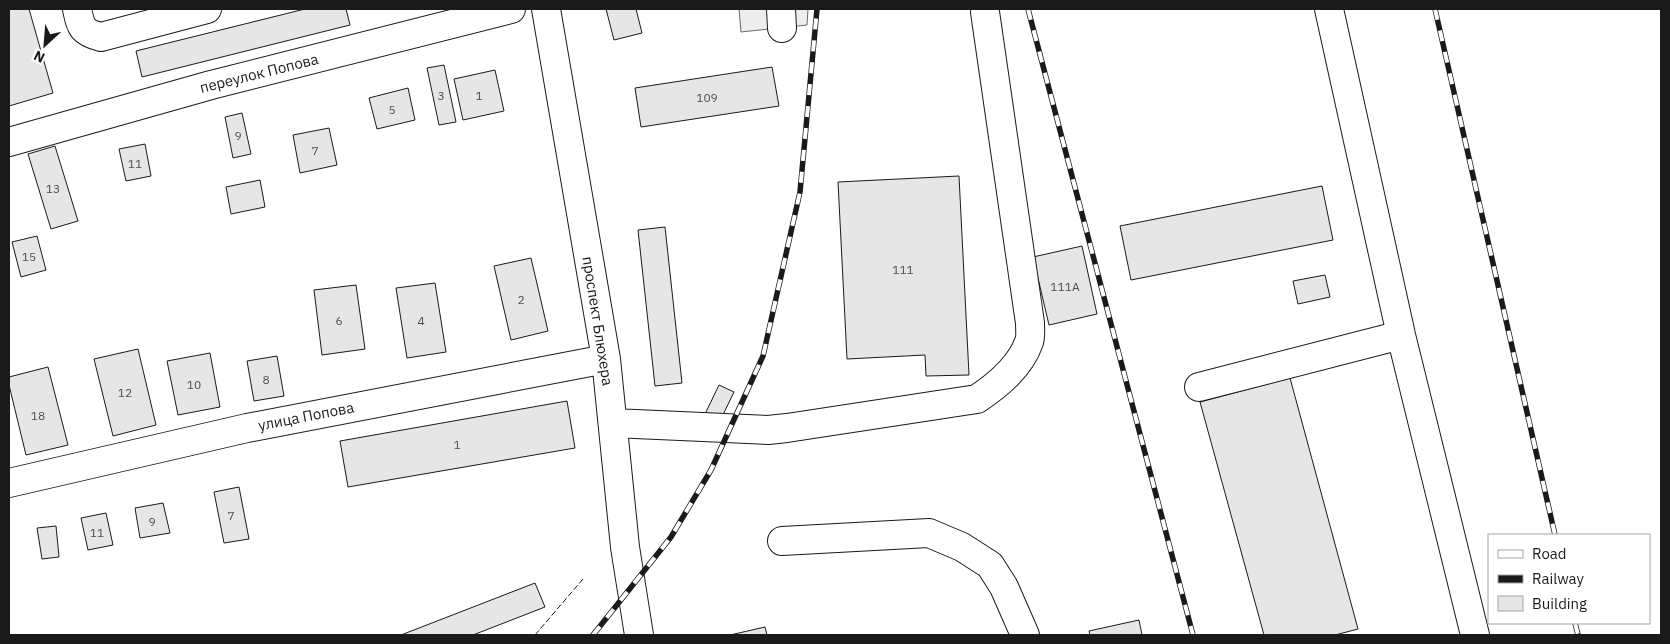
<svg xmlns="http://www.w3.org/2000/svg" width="1670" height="644" font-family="'IBM Plex Sans',sans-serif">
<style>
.parking{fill:#ededed;stroke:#6a6a6a}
.building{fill:#e6e6e6;stroke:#1a1a1a}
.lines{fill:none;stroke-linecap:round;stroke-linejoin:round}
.minor-casing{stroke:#1a1a1a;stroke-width:30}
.minor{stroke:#fff;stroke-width:28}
.rail-casing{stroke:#1a1a1a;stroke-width:5.5}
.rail{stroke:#fff;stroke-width:4;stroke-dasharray:11;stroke-linecap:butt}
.fence{stroke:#1a1a1a;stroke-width:1;stroke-dasharray:6 2.5;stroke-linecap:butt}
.labels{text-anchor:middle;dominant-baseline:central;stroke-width:4;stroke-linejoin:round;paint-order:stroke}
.number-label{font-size:12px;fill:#4d4d4d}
.street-label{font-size:15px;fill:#1a1a1a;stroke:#fff}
</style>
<rect width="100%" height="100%" fill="#fff"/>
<path class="parking" d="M739 9H808L807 25 741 32Z"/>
<path class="building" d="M9 9H29L53 93 9 106Z
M305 9H346L350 25 142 77 136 51Z
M606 9H636L642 33 614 40Z
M444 65 456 122 439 125 427 68Z
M772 67 779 106 641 127 635 88Z
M495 70 504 111 463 120 454 79Z
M408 88 415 120 377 129 369 98Z
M242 113 251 154 233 158 225 117Z
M329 128 337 165 300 173 293 135Z
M145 144 151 176 126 181 119 149Z
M55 146 78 221 51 229 28 154Z
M959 176 969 375 926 376 925 355 847 359 838 182Z
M260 180 265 207 231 214 226 187Z
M1322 186 1333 240 1131 280 1120 226Z
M665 227 682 383 655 386 638 230Z
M37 236 46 270 21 277 12 242Z
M1082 246 1097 314 1049 325 1033 257Z
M531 258 548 331 511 340 494 266Z
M1325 275 1330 297 1298 304 1293 281Z
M435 283 446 352 407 358 396 288Z
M356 285 365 349 322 355 314 290Z
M138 349 156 425 113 436 94 359Z
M210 353 220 407 178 415 167 361Z
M277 356 284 396 254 401 247 361Z
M48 367 68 445 26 455 9 385V377Z
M1290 378 1358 629 1335 635H1264L1200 402Z
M719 385 734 392 720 421 705 414Z
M567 401 575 448 348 487 340 441Z
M239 487 249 539 224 543 214 492Z
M163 503 170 533 140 538 135 508Z
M106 513 113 545 88 550 81 518Z
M56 526 59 557 42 559 37 528Z
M535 583 545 607 473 635H401Z
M1139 620 1142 635H1090L1089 631Z
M765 627 767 635H730Z"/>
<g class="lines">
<g class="minor-casing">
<path id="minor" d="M77 9C81 28 82 32 101 37L207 9
M546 9 606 359 625 547 639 635
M781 9 782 28
M1329 9 1401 335 1475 635
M9 142 211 85 511 9
M1199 387 1401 335
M613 423 768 430 787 428 977 399C998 385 1020 367 1029 342 1031 337 1030 329 1030 323L985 12
M9 483 247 428 606 359
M782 541 929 533 962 547 990 565 1004 587 1025 635"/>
</g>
<use href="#minor" class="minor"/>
<g class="rail-casing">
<path id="rail" d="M1028 9 1193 635
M1435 9 1555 535
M1575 623 1578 635
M593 635 671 537 711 470 763 356 800 192 817 9"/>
</g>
<use href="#rail" class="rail"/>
<path class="fence" d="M535 635 583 579"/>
</g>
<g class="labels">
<g class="number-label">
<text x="441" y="95">3</text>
<text x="479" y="95">1</text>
<text x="707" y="97">109</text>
<text x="392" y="109">5</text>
<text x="238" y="135">9</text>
<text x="315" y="150">7</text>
<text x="135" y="163">11</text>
<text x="53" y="188">13</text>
<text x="29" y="256">15</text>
<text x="903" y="269">111</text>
<text x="1065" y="286">111А</text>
<text x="521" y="299">2</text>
<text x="339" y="320">6</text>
<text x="421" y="320">4</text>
<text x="266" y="379">8</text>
<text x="194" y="384">10</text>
<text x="125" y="392">12</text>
<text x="38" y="415">18</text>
<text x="457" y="444">1</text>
<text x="231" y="515">7</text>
<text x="152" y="521">9</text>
<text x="97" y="532">11</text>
</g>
<g class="street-label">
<text transform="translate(259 73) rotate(-14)">переулок Попова</text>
<text transform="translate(598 321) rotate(81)">проспект Блюхера</text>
<text transform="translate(306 416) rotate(-11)">улица Попова</text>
</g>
</g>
<rect width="1670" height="644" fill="none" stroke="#1a1a1a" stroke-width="20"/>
<rect x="1488" y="534" width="162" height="90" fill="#ffffff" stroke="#a3a3a3"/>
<rect x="1498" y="550" width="25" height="8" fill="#ffffff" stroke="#a3a3a3"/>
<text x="1532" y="559" font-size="15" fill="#1a1a1a">Road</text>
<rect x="1498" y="575" width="25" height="8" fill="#1a1a1a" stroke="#a3a3a3"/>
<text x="1532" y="584" font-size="15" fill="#1a1a1a">Railway</text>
<rect x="1498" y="596" width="25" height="15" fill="#e6e6e6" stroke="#a3a3a3"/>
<text x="1532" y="609" font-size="15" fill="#1a1a1a">Building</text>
<g transform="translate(45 45) rotate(206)" stroke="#ffffff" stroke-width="4" paint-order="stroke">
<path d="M0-4L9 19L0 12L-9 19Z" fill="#1a1a1a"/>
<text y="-8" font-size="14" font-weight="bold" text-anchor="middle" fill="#1a1a1a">N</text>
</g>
</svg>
